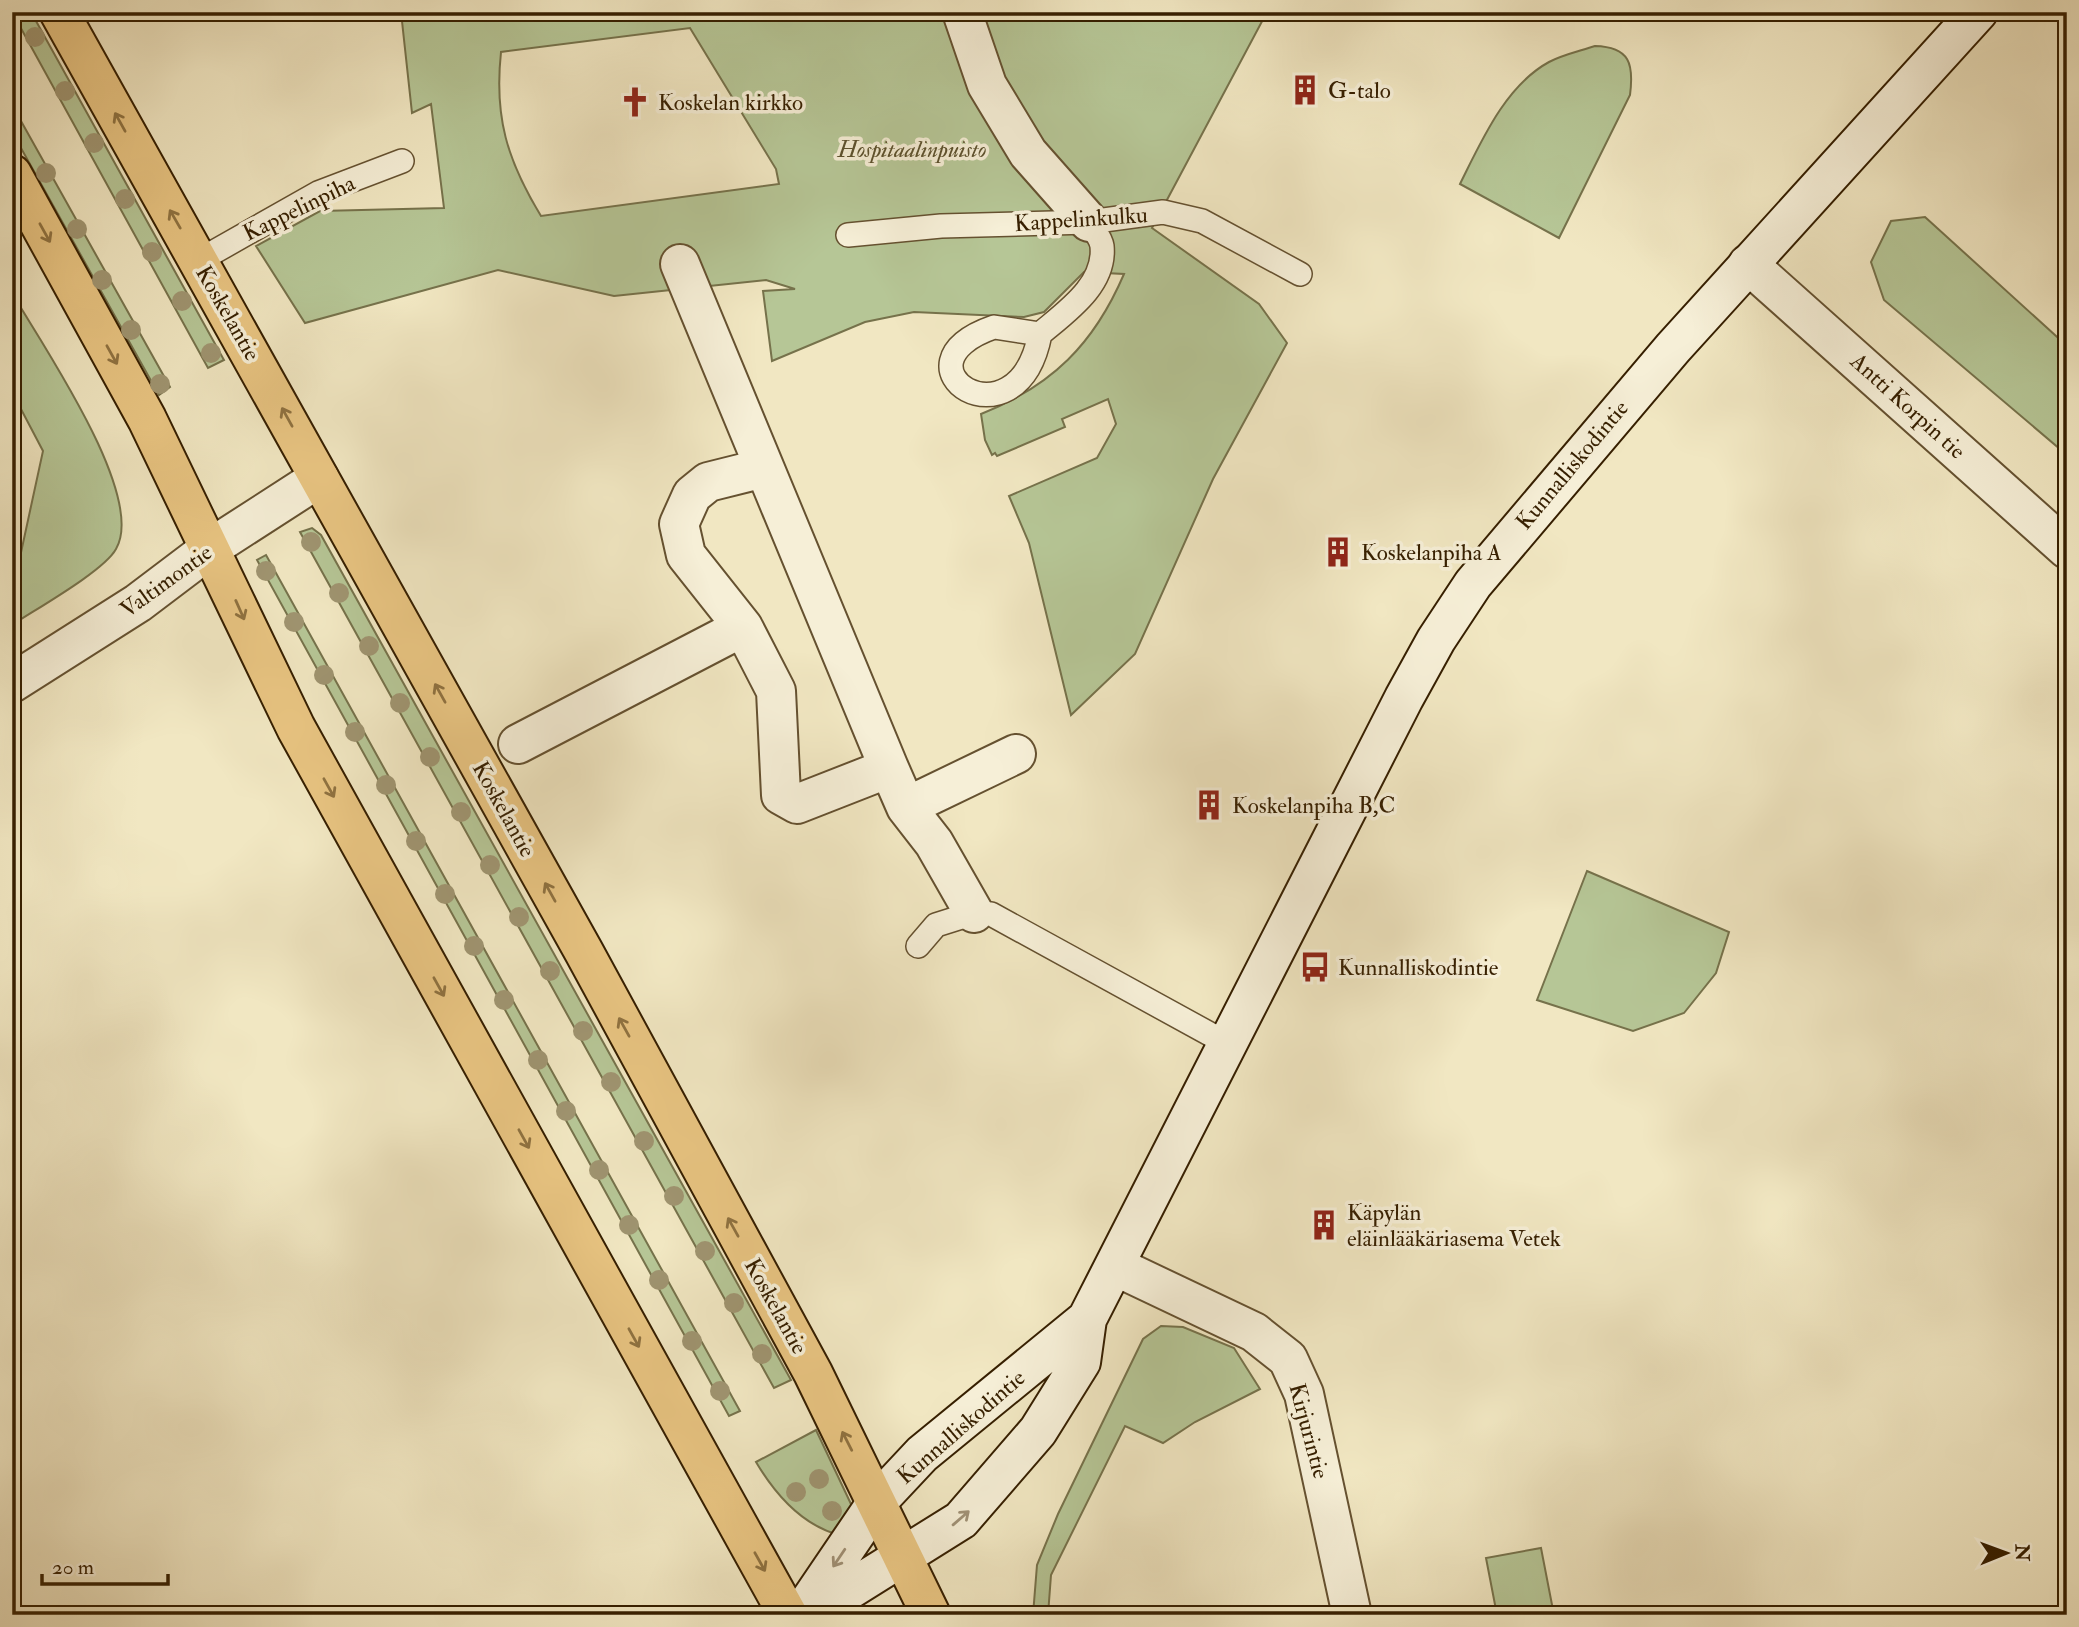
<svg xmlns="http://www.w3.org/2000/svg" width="2079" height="1627" font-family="'IM FELL Double Pica',serif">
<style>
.green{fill:#b6c696;stroke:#76724b;stroke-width:2;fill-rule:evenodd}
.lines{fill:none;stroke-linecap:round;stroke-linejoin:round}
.lane-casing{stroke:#655130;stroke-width:26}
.street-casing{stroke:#655130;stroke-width:42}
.secondary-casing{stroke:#361f00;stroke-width:42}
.primary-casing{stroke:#361f00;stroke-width:42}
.lane{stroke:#f6efd7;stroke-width:23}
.street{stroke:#f6efd7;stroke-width:38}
.secondary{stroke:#f6efd7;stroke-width:38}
.primary{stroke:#e8c481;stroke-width:38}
.tree{fill:#9f9470}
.oneway{stroke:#8f7240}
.oneway2{stroke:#a09176}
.labels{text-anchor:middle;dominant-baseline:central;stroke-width:7;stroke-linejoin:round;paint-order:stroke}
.poi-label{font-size:23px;fill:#361f00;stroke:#f6efd7;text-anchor:start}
.park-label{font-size:23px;font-style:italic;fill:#5c512d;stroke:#f6efd7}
.street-label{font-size:23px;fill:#361f00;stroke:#f6efd7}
</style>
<rect width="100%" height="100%" fill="#f1e7c2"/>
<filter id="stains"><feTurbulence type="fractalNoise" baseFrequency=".00286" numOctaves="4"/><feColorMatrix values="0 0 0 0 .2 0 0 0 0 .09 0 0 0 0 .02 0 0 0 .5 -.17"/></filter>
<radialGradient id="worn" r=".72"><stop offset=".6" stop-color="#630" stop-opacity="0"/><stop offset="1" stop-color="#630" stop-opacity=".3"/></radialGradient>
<path class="green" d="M12 12H31L224 360 208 368Z
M401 12H1267L1152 228 1259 304 1287 343 1213 479 1135 654 1071 715 1029 543 1009 496 1097 458 1116 424 1108 399 1062 419 1065 427 997 456 995 453 992 455 985 440 981 414C1052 386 1094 344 1124 274L1084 272 1044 312 1024 317 914 312 865 322 772 361 763 291 795 289 766 280 614 296 498 270 305 323 256 246 320 211 444 208 431 104 412 113ZM690 28 776 169 779 184 541 216C507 160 494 117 501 52Z
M1595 46C1630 47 1634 64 1630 95L1559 238 1460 184C1481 142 1505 86 1549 62 1562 55 1580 51 1595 46Z
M12 105 170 387 159 395 12 132Z
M1925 217 2067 346V455L1884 300 1871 262 1891 221Z
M12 293C41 343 147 496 116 549 104 571 36 609 12 625V594L43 451 12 392Z
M312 528 321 535 791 1380 774 1388 300 532Z
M266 555 740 1411 729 1416 257 560Z
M1587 871 1729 932 1716 973 1684 1013 1633 1031 1537 1000Z
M1161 1326 1183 1327 1234 1348 1260 1389 1195 1422 1163 1443 1125 1426 1051 1575 1048 1615H1033L1037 1565 1058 1514 1143 1339Z
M816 1430 859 1521 839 1535C802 1525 775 1494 756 1462Z
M1541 1548 1554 1615H1497L1486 1558Z"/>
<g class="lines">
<g class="lane-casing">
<path id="lane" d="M848 235 941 226 1089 222 1163 212 1202 221 1300 274
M198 261 318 193 402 161
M994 327 1040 334C1017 454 884 365 994 327Z
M1040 334C1066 312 1106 285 1102 246 1101 238 1093 229 1089 222
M918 946 936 925 974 913 991 914 1228 1044"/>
</g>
<g class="street-casing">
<path id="street" d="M962 12 987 85 1028 153 1089 222
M680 264 889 768
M1748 264 2067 549
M764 468 708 482 692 495 679 524 686 555 743 627 776 691 781 795 797 804 889 768 906 807 934 843 974 913
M12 683 138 603 212 547 319 478
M518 744 743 627
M906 807 1016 754
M1115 1266 1254 1332 1288 1359 1304 1394 1352 1615"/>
</g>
<g class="secondary-casing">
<path id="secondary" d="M803 1611 877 1502 922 1454 1087 1319
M809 1615 961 1520 1038 1431 1081 1362 1087 1319 1404 698 1436 640 1473 584 1673 348 1978 12"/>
</g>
<g class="primary-casing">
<path id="primary" d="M59 12 584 952 813 1373 931 1615
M12 174 147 419 296 728 788 1615"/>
</g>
<use href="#lane" class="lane"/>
<use href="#street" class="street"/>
<use href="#secondary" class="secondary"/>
<use href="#primary" class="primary"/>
</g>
<g class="tree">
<circle cx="35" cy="37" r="10"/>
<circle cx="65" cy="91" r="10"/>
<circle cx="94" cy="143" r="10"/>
<circle cx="46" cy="173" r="10"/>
<circle cx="125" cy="199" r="10"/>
<circle cx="77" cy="229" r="10"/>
<circle cx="152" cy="252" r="10"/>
<circle cx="102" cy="280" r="10"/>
<circle cx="182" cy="301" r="10"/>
<circle cx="131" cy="330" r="10"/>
<circle cx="211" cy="353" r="10"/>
<circle cx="160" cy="384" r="10"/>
<circle cx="311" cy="542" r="10"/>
<circle cx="266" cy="571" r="10"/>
<circle cx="339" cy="593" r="10"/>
<circle cx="294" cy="622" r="10"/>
<circle cx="369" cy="646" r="10"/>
<circle cx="324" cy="675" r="10"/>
<circle cx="400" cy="703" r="10"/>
<circle cx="355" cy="732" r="10"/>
<circle cx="430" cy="757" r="10"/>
<circle cx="386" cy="785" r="10"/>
<circle cx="461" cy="812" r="10"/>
<circle cx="416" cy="841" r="10"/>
<circle cx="490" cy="865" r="10"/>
<circle cx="445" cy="894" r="10"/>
<circle cx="519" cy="917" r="10"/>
<circle cx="474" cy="946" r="10"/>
<circle cx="550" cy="971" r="10"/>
<circle cx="504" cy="1000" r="10"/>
<circle cx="583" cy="1031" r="10"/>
<circle cx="538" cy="1060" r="10"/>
<circle cx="611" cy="1082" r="10"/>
<circle cx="566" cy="1111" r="10"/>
<circle cx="644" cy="1141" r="10"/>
<circle cx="599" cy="1170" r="10"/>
<circle cx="674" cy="1196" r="10"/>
<circle cx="629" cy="1225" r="10"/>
<circle cx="705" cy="1251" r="10"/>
<circle cx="659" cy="1280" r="10"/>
<circle cx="734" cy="1303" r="10"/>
<circle cx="692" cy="1341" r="10"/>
<circle cx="762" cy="1354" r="10"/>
<circle cx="720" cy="1391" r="10"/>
<circle cx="819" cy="1479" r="10"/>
<circle cx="796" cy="1492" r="10"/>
<circle cx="832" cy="1511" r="10"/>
</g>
<defs><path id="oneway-shaft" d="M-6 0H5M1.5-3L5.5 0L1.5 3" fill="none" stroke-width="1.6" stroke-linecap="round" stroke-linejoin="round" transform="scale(1.75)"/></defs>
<g class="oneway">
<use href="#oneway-shaft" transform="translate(120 122) rotate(-119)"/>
<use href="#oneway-shaft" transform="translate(175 219) rotate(-120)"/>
<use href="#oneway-shaft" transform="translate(45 233) rotate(61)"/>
<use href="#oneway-shaft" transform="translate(112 355) rotate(61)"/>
<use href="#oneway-shaft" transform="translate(287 417) rotate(-119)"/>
<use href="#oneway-shaft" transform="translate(240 610) rotate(66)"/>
<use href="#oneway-shaft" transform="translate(440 693) rotate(-119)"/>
<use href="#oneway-shaft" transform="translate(329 788) rotate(61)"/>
<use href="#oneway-shaft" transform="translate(550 892) rotate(-119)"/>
<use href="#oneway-shaft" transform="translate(439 987) rotate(61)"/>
<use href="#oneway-shaft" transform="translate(624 1027) rotate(-119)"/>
<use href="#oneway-shaft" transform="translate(524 1139) rotate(61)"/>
<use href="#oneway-shaft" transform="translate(733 1227) rotate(-119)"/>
<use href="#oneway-shaft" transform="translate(634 1338) rotate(61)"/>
<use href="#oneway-shaft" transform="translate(847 1441) rotate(-117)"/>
<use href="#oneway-shaft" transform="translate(760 1562) rotate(61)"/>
</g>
<g class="oneway2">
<use href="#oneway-shaft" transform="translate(961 1518) rotate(-41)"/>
<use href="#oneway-shaft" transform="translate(839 1558) rotate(124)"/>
</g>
<defs>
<g id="building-bare" transform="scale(2.415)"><path d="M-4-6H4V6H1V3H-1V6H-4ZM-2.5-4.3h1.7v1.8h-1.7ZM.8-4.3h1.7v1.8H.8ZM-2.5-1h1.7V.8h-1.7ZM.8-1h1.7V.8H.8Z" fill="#8f2418" stroke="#f6efd7" stroke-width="2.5" paint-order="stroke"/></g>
<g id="church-bare" transform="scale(2.415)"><path d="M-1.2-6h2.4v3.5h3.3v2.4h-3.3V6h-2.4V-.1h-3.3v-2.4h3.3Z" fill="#8f2418" stroke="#f6efd7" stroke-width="2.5" paint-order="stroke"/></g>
<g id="bus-bare" transform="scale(2.415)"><path d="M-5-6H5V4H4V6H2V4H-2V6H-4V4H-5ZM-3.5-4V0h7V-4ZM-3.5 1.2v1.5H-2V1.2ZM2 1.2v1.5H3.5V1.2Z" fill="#8f2418" stroke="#f6efd7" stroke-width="2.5" paint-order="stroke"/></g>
</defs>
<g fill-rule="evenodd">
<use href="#building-bare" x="1305" y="90"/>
<use href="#church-bare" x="635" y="102"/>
<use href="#building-bare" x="1338" y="552"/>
<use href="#building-bare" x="1209" y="805"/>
<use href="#bus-bare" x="1315" y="967"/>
<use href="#building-bare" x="1324" y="1225"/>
</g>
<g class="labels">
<g class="poi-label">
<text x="1328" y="90">G-talo</text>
<text x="658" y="102">Koskelan kirkko</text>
<text x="1361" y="552">Koskelanpiha A</text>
<text x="1232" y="805">Koskelanpiha B,C</text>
<text x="1338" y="967">Kunnalliskodintie</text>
<text x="1347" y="1212">Käpylän<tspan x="1347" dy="26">eläinlääkäriasema Vetek</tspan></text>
</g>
<g class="park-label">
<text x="912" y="149">Hospitaalinpuisto</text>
</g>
<g class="street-label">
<text transform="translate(299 208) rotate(-26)">Kappelinpiha</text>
<text transform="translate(1081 219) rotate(-4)">Kappelinkulku</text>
<text transform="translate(228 313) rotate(60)">Koskelantie</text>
<text transform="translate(1908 406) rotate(42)">Antti Korpin tie</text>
<text transform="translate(1572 465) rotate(-50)">Kunnalliskodintie</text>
<text transform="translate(166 581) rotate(-36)">Valtimontie</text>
<text transform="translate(504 809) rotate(61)">Koskelantie</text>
<text transform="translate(776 1306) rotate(61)">Koskelantie</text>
<text transform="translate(961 1427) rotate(-41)">Kunnalliskodintie</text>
<text transform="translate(1309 1431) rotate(75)">Kirjurintie</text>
</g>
</g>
<rect width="2079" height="1627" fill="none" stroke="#f1e7c2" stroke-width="42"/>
<rect x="14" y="14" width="2051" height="1599" fill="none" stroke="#361f00" stroke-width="3.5"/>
<rect x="21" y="21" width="2037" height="1585" fill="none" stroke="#361f00" stroke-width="2"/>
<g transform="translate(2006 1553) rotate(89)" stroke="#f6efd7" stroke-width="5" paint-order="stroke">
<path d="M0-5L12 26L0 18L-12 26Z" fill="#361f00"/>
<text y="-10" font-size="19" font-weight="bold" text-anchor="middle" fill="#361f00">N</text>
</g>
<path d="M42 1574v10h126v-10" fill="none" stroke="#361f00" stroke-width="3.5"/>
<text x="52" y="1574" font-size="21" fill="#361f00" stroke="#f6efd7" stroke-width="5" paint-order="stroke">20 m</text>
<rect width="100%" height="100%" filter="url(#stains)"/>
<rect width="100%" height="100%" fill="url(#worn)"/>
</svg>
